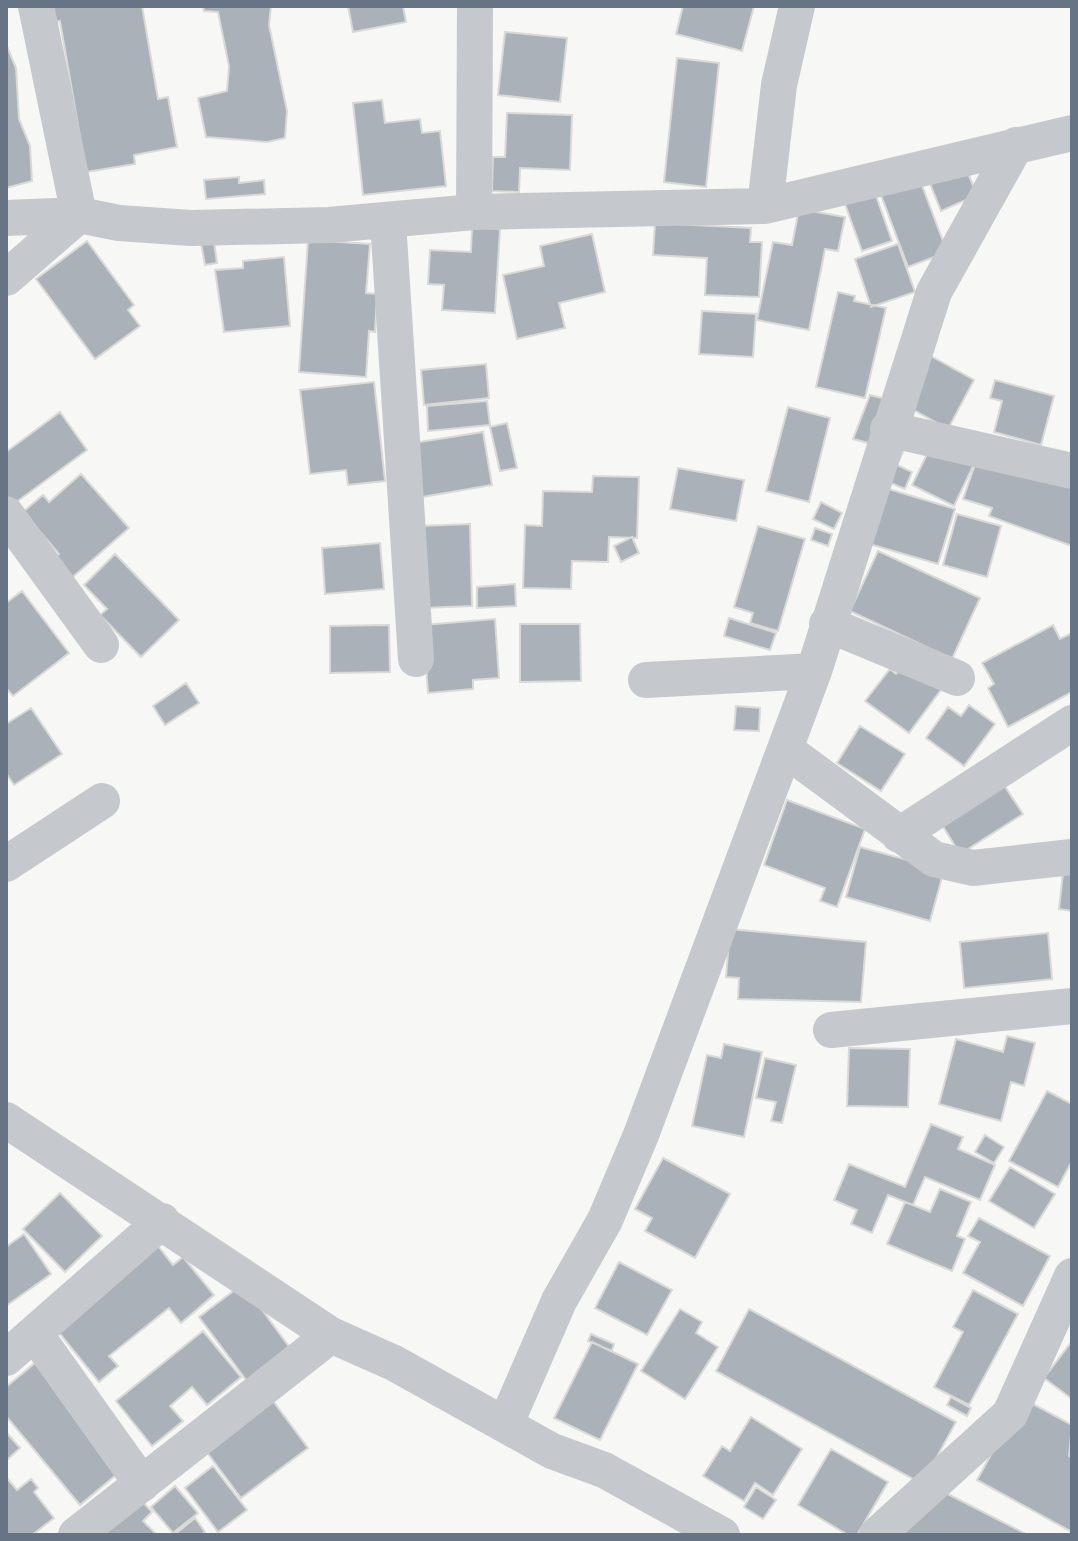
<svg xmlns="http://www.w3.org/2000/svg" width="1078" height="1541" font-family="'Work Sans',sans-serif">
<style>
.building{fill:#abb1b9;stroke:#d9d9d7;stroke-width:2}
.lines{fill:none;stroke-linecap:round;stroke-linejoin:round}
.minor{stroke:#c5c8cc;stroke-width:36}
</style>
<rect width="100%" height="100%" fill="#f7f8f5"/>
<path class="building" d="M46 6H142L158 99 168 97 177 147 134 155 135 164 86 172 60 21 49 23Z
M203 6H271L269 25 287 111 285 138 267 142 206 137 198 98 227 91 229 66 218 12 204 11Z
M348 6H403L406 22 353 32Z
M683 6H754L742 51 676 34Z
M505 32 567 38 560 102 498 95Z
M6 44 16 68 19 119 30 146 32 181 6 188Z
M677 58 719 63 706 187 664 182Z
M382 100 385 123 420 119 422 133 440 131 446 186 363 195 353 103Z
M507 113 572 115 570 170 520 168 519 192 492 191 493 157H505Z
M965 166 977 195 941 211 929 181Z
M239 177V183L264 180 265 194 206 199 204 180Z
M920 180 947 252 908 267 881 195Z
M875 193 892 241 862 251 845 204Z
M799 209 845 217 838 251 825 249 809 330 757 320 773 242 792 245Z
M655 223 751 228 750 242H762L759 297 705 295 707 258 653 255Z
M472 227 500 229 495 313 442 310 444 285 428 284 430 250 471 252Z
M592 234 605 292 559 303 565 328 517 339 503 275 544 266 540 246Z
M308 240 370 244 366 293 377 294 375 332 369 331 366 377 299 372Z
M87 241 134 305 128 310 140 326 95 359 36 279Z
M214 241 217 263 205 265 201 243Z
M898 244 915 292 871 307 855 259Z
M284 257 290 326 224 332 215 270 243 268V261Z
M838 292 855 296 854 301 886 308 865 398 816 387Z
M702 311 756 314 753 357 699 354Z
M929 355 974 380 948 429 903 404Z
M486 364 489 398 424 405 421 370Z
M995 380 1054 396 1041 445 994 432 1002 401 990 398Z
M374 382 385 481 348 485 346 470 310 474 300 390Z
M870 395 889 400 876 445 853 439Z
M487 401 490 425 428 431 427 406Z
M788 407 830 418 809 502 766 491Z
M60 412 87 450 11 506 6 500V452Z
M507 423 517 468 500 471 490 427Z
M483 432 492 485 422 497 413 443Z
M933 442 975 462 954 506 912 485Z
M907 443 897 465 912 472 905 489 881 479Z
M979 453 1072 486V546L989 516 992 508 963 499Z
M678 468 744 480 736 521 670 509Z
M81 474 129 528 68 581 51 561 59 554 23 512 43 495 49 502Z
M593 476 639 477 637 538 609 537 608 562 572 561 571 589 523 588 525 525 542 526 543 491 592 492Z
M882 487 955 509 938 564 866 543Z
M821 502 842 513 834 529 813 519Z
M957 514 1001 526 987 577 943 565Z
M470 524 472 606 422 608 419 526Z
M758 526 805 539 778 631 750 623 753 613 734 607Z
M815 528 832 534 828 546 811 540Z
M632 537 639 553 621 562 614 546Z
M380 543 384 589 325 594 322 548Z
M878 551 980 598 952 659 850 611Z
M115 554 179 620 141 657 100 615 107 609 84 585Z
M515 584 516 606 477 608V587Z
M22 591 69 653 13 696 6 688V603Z
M729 618 776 633 770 650 724 636Z
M495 619 499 678 473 680V689L428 693 423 625Z
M520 624H580L581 681 520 682Z
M389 625 390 672 330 673V626Z
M1053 625 1060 639 1072 633V692L1008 727 988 688 994 684 982 663Z
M906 660 943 687 909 733 865 701 890 669 896 674Z
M186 683 199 703 165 725 153 706Z
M969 705 995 724 964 766 926 738 948 707 961 716Z
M736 706 760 708 759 731 734 730Z
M31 708 62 754 14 785 6 773V724Z
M860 726 905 754 881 791 837 763Z
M998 776 1023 814 960 854 936 815Z
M787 800 865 829 837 907 820 901 825 888 764 865Z
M860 847 944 870 930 921 846 897Z
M1064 864 1072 865V911L1059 909Z
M730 929 866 942 861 1002 738 999 739 978 726 977Z
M1048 933 1052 979 964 988 960 942Z
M1007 1036 1035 1043 1024 1086 1011 1082 1001 1121 939 1104 956 1039 1003 1052Z
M724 1044 762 1052 744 1137 692 1126 707 1055 721 1058Z
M849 1048 910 1049 908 1107 847 1106Z
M765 1058 796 1065 782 1123 771 1121 776 1102 756 1098Z
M1047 1091 1072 1104V1161L1058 1187 1009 1161Z
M931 1124 963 1137 958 1149 995 1165 980 1200 925 1177 913 1205 888 1195 872 1233 851 1224 857 1210 834 1200 849 1164 905 1187Z
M985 1135 1004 1147 994 1163 975 1152Z
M663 1158 730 1194 695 1258 645 1231 652 1218 635 1209Z
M1010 1167 1055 1194 1034 1228 989 1201Z
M940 1189 971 1202 957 1236 965 1239 952 1271 887 1244 905 1202 930 1212Z
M60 1193 102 1236 65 1272 23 1229Z
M979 1218 1050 1256 1023 1306 963 1273 980 1242 968 1236Z
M24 1234 51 1274 6 1306V1247Z
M158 1246 173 1265 183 1257 214 1295 181 1323 169 1308 109 1356 118 1366 99 1382 56 1329Z
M619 1262 672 1290 647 1335 595 1308Z
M243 1284 290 1348 247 1381 199 1317Z
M973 1290 1018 1314 969 1405 934 1387 963 1332 953 1327Z
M680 1309 702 1322 696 1333 718 1347 685 1399 641 1371Z
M749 1309 956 1422 922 1484 716 1371Z
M203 1331 241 1377 207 1405 192 1387 170 1406 183 1421 152 1446 116 1401Z
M591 1334 614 1344 612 1351 588 1341Z
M1072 1341V1399L1044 1378Z
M592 1342 638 1364 600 1440 554 1418Z
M35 1363 123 1469 80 1505 6 1416V1387Z
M951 1397 971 1408 967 1416 947 1405Z
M273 1401 308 1448 241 1498 206 1451Z
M1033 1404 1072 1425 1069 1456 1072 1458V1532L977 1480 1008 1424Z
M751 1417 802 1449 773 1495 755 1483 744 1501 703 1476 722 1446 730 1451Z
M6 1432 20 1448 8 1459 6 1457Z
M831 1449 888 1482 857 1535H848L798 1505Z
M213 1466 247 1510 218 1532 185 1488Z
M6 1477 17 1490 31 1479 38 1488 34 1492 54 1518 32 1535H6Z
M175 1486 198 1513 173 1533 151 1507Z
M756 1487 776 1500 763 1519 744 1507Z
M938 1489 1028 1535H898Z
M137 1496 152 1512 143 1521 157 1535H95Z
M195 1518 205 1532 201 1535H174Z"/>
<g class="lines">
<path class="minor" d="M765 206 779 85 797 6
M474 212 475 6
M6 218 79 215 119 223 191 228 329 225 474 212 765 206 1072 133
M388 221 416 659
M6 278 79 215 36 6
M888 429 1072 471
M6 514 101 645
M827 624 957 678
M646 680 814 671
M786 750 934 859 973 868 1072 857
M899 835 1072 723
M6 864 102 801
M831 1030 1072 1006
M6 1120 331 1335 394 1363 552 1451 604 1470 722 1535
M35 1334 142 1484
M6 1358 162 1221
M506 1423 559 1301 605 1220 641 1135 814 671 934 292 1016 145
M76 1535 331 1335
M877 1535 1010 1414 1072 1276"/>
</g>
<rect width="1078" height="1541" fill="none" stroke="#667486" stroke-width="16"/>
</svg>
